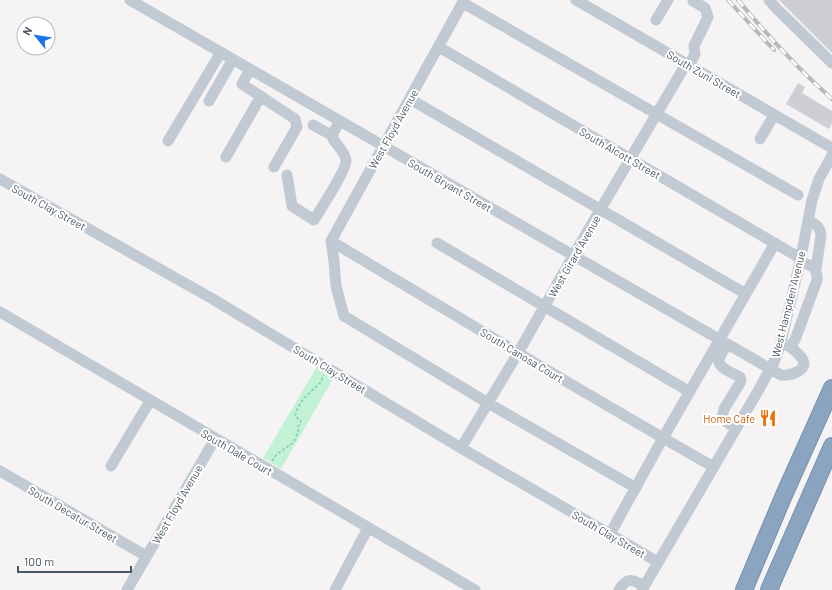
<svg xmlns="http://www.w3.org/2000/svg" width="832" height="590" font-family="Barlow,sans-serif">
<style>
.green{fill:#c3f1d5}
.building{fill:#cdcfd5}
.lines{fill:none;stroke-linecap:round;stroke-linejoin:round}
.highway-casing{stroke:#7690ad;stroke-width:18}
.path{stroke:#7ad0a6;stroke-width:1.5;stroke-dasharray:3 2;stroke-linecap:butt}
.minor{stroke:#c1cad2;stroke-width:11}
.highway{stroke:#8ba5c1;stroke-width:16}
.rail-casing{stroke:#b5b8bd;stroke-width:4}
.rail{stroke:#fff;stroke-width:2.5;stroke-dasharray:8;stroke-linecap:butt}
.labels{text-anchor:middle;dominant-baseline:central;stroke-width:4;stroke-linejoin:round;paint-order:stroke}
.street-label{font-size:11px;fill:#4a5661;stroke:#fff}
.food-label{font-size:11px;fill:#c56008;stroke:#fff;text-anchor:end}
</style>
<rect width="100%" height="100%" fill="#f5f3f3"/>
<path class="green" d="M316 368 333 379 281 469 263 458Z"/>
<path class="building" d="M779 0H832V53Z
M798 83 805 87 802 93 832 111V123L829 129 786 104Z"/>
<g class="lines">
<g class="highway-casing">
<path id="highway" d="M744 590 784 495 832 388
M769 590 832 446"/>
</g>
<path class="path" d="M272 461 277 454 294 442 298 432V427L301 421 295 416 298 407 304 398 320 383 324 375"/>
<path class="minor" d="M130 0 781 375C789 376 808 371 803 360 800 354 794 350 789 346
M464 0 331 241 334 261 336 286 344 316 488 403 636 488
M576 0 832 148
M769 0 777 9 832 63
M463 3 798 195
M656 20 668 0
M439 47 800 258
M689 66 695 54 694 46 708 17 705 8 693 1
M250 69 242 84 295 119 297 127 274 167
M410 99 746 294
M209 101 233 59
M313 125 333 136
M760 139 774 115
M168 141 221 52
M226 157 261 96
M287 175 292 206 314 220C320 210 347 169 346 160 346 154 337 145 333 139V133L340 121
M0 179 211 298 461 448 658 562
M808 220C815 224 820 226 821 235L816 269
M331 241C458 317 585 394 714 467
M437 243 690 392
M0 312 475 590
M727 345C724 349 721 354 719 359 717 368 733 373 740 377L741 380 740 383 724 409 722 418 728 423 736 428
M783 345C789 346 792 345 795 340L817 280C818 267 811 265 800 262
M461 448 518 353 573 256 686 64
M111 466 150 401
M0 471 146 556
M610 534 663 438 775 243
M127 590 215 439
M335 590 368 528
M619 590C627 577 632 579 644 586
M642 590 758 391 774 362 780 346 800 262 812 200 819 179 832 155"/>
<use href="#highway" class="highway"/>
<g class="rail-casing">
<path id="rail" d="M728 0 760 35 774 50
M738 0C767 35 798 69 832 99"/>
</g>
<use href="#rail" class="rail"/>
</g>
<defs>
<g id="restaurant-bare" transform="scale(1.38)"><path d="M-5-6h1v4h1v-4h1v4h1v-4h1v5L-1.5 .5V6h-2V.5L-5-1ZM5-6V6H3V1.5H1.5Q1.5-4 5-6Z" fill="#e8710a" stroke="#fff" stroke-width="2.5" paint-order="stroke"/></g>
</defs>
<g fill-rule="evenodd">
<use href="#restaurant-bare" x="768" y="418"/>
</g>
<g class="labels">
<g class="street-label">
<text transform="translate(704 74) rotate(30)">South Zuni Street</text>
<text transform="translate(393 129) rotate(-61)">West Floyd Avenue</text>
<text transform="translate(620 153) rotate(30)">South Alcott Street</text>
<text transform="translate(450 185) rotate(30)">South Bryant Street</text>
<text transform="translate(49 207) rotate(29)">South Clay Street</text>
<text transform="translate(574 256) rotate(-60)">West Girard Avenue</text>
<text transform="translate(788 304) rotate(-76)">West Hampden Avenue</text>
<text transform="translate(522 355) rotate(31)">South Canosa Court</text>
<text transform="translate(330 369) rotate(31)">South Clay Street</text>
<text transform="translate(237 452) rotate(30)">South Dale Court</text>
<text transform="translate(177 504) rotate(-60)">West Floyd Avenue</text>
<text transform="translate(73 514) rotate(30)">South Decatur Street</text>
<text transform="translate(609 534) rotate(30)">South Clay Street</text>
</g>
<g class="food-label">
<text x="755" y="418">Home Cafe</text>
</g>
</g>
<g transform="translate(36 36) rotate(300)"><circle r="19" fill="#ffffff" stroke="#b7bbc0"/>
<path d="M0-3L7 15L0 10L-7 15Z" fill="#1a73e8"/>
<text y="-6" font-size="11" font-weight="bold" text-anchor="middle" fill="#4a5661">N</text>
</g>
<path d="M18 566v6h113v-6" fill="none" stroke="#4a5661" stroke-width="2"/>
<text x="24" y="566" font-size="12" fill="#4a5661" stroke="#ffffff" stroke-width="3" paint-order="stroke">100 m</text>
</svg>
